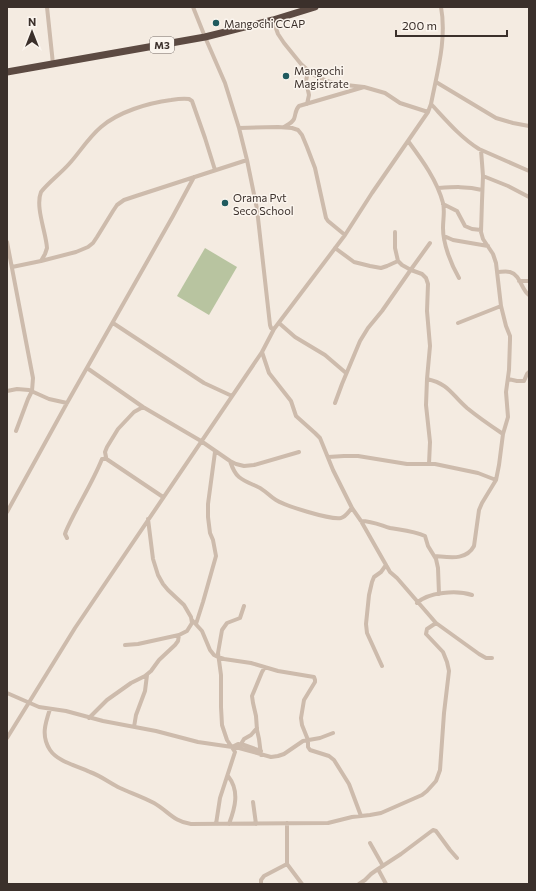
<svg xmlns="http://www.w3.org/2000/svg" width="536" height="891" font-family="Commissioner,sans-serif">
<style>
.green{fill:#b8c4a0}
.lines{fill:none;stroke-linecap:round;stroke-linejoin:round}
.street{stroke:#cdbbac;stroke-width:4}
.highway{stroke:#5c4a42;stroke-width:7}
.poi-dot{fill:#1f5a5e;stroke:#fbf5ee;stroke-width:1.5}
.labels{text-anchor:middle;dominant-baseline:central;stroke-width:3;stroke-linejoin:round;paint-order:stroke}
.shield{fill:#fbf5ee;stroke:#756b66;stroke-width:1}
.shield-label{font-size:10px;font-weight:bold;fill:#3b302b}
.poi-label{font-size:11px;fill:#3b302b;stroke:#fbf5ee;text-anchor:start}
</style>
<rect width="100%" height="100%" fill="#f4ebe1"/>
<path class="green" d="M205 248 237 267 209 315 177 296Z"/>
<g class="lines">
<path class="street" d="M47 7 53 64
M193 7 205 37 225 83 239 128 247 160 257 209 270 325 271 328 274 329
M273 20 278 34 284 43 301 64 312 74 327 81 337 84 364 87 385 93 400 103 428 112
M436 82 496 118 513 123 529 126
M307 104 309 95 306 81 308 71
M431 104C446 120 460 137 479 149L529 171
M284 127C287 125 292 123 294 119 296 114 295 110 299 106L364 87
M239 128 278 127 292 128 298 130 302 135 307 147 315 168 326 218 328 221 345 235
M408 141C422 160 437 180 443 203 445 211 443 219 443 228 443 244 451 264 459 278
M483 176 508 186 529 197
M438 188C453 187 467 186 482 190
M443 204 457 211 465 226 472 229 481 230
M395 232V248L398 261 402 265 411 270 422 274 426 278 428 284 427 311 430 346 427 379 426 405 430 442 429 464
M444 236 453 240 488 246
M7 242 33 378 32 391 28 399 16 431
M335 248 354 262 370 266 381 268 387 266 398 261
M41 261 45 254 47 248C46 232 35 207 41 192 49 182 60 174 69 164 80 152 88 138 101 127 118 112 148 103 171 100 177 99 183 98 189 99L192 101 205 138 215 170
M12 267 41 261 76 252 88 247 93 243 97 237 113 211 117 205 124 200 136 196 247 160
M497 272C501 272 506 271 510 272 521 275 521 290 529 295
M519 281H529
M113 323 204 383 232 396
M279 323 295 337 325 355 346 373
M458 323 501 306
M262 352 269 373 291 401 296 416 315 433 320 438 333 470 352 508 361 521 390 572 397 578 436 623 479 654 486 658H492
M87 368 143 407 201 441 230 461 236 464 244 466 254 465 299 452
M427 379C449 384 451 394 467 408 478 417 491 426 503 434
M508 379 517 381H524L527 374 529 372
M7 391 17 389 29 390 49 399 67 403
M335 403 342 384 360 341 368 328 382 311 412 268 430 243
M328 457 344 456H358L407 464H435L478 473 496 480
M105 458 163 497
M230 461C232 467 234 473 239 477 245 482 252 484 258 487 265 490 269 496 276 500 286 506 330 520 341 518 346 517 349 511 352 508
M7 512 67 403 173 216 194 177
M361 521C372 521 380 525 390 528 401 530 414 531 425 536L428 546 436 559 438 568 439 594
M67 538 65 534 66 531C77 506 92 484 102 459H105L106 457 105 452 107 447 118 429 134 412 143 407
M435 556C449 557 466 561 474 546L479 510 482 503 496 480 499 465 503 434 508 417 506 392 509 370 510 340V336L506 326 501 306 496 263 493 254 483 239 481 232 482 201 483 176 481 150
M417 603C428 592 457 590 472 595
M192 620 202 631 210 650 214 655 218 657 224 659 251 663 278 671 314 677 315 680V682L304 700 301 718 302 725 308 740V747L310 750 329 756 334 760 349 784 361 816
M196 624 203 602 216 556 213 540 210 533 208 517V504L215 452
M125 645 138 644 179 635 187 631 192 623 191 617 184 605 168 590 163 584 158 575 153 559 148 519
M382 666 367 633 366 624 369 595 372 582 374 577 381 572 386 565
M7 693 39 707 66 711 103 721 156 731 198 742 239 748 271 757 278 756 284 754 303 741 320 738 333 733
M50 709C45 724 41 736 50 750 58 762 78 766 90 772 101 776 110 783 120 788 131 793 143 797 154 803 168 811 174 822 191 824L328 823 352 817 370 815 381 813 422 795 427 791 436 781 440 770 444 713 449 671 447 662 443 652 426 634 427 629 436 623
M89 718 107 700 131 683 145 676 151 671 159 660 175 645 178 641 179 635
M134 727 136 715 145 691 147 675
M7 738 75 628 262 352 274 329 345 235 372 193 428 112 431 104C437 73 447 39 441 7
M241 744 244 739 251 735 257 728
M232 747 238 744 244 745 261 751
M261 755 259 739 257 730 256 716 253 703 252 696 262 672 265 667
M228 776C240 791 235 808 229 824
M253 802 256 824
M287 823V864L302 884
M216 824 220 798 235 752 227 740 222 725 221 707V675L218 653 222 630 227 623 240 618 244 606
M370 843 383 866
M378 869 386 884
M261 884V880L264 876 287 864
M359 884 365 880 371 874 378 869 401 854 433 830 436 831 450 850 457 858"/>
<path class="highway" d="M7 72 205 37 273 20 315 7"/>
</g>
<g class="poi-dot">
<circle cx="216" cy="23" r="4"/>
<circle cx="286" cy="76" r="4"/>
<circle cx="225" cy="203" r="4"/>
</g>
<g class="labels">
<rect class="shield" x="150" y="37" width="24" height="16" rx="3"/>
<g class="shield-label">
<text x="162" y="45">M3</text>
</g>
<g class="poi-label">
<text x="224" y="23">Mangochi CCAP</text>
<text x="294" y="70">Mangochi<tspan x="294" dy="13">Magistrate</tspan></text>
<text x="233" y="197">Orama Pvt<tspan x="233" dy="13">Seco School</tspan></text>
</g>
</g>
<rect width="536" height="891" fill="none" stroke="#3b302b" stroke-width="16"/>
<g transform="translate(32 32)" stroke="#fbf5ee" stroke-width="3" paint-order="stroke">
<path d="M0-3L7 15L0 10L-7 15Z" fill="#3b302b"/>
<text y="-6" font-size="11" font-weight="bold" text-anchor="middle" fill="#3b302b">N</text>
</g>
<path d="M396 30v6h111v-6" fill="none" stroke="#3b302b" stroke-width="2"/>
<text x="402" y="30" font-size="12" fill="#3b302b" stroke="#fbf5ee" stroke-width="3" paint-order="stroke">200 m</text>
</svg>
